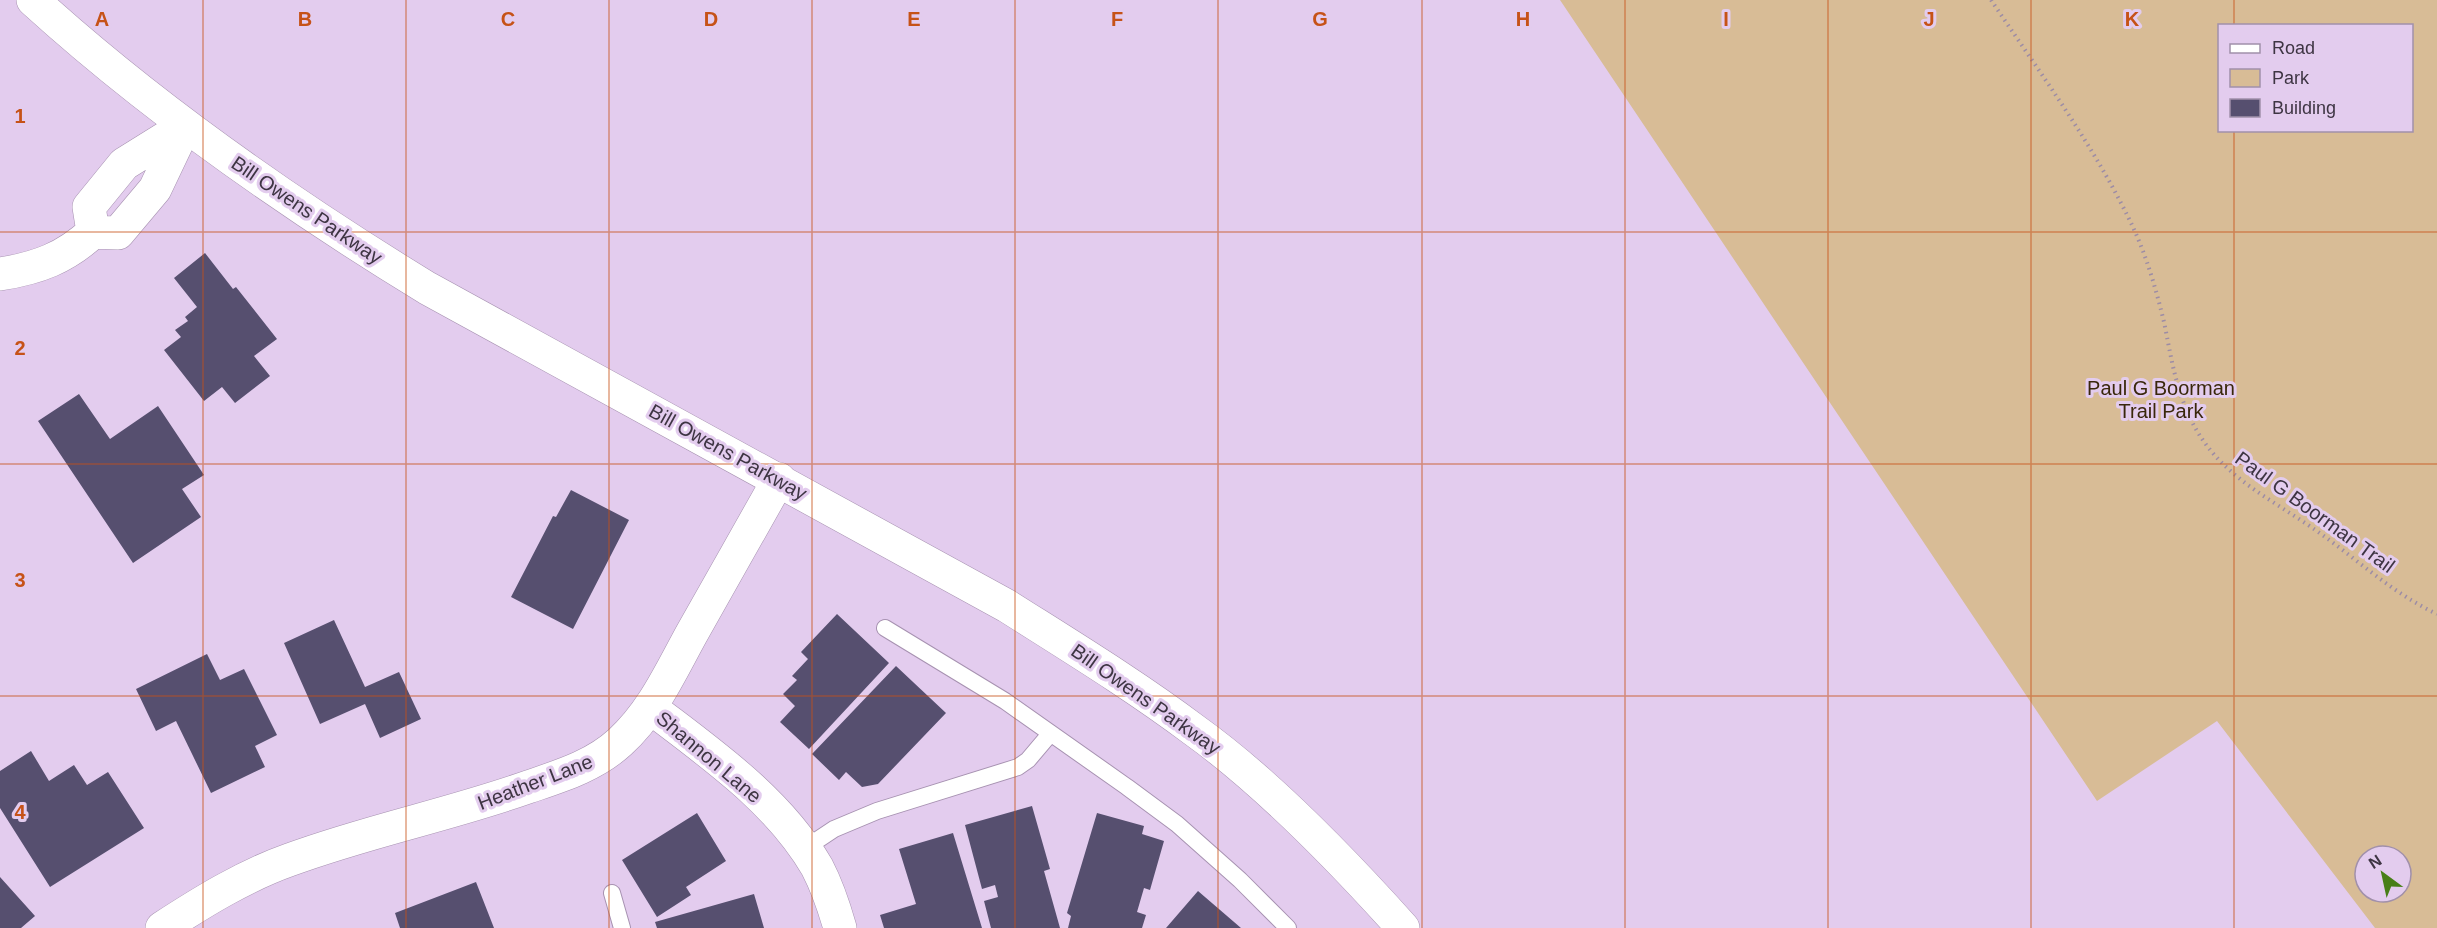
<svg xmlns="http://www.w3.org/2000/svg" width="2437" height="928" font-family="Arial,sans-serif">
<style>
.green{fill:#d8bc96;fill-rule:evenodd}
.building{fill:#564f6f}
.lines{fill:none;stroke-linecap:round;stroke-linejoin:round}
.lane-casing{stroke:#a792b1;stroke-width:18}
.street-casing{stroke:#a792b1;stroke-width:34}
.secondary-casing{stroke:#a792b1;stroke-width:34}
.path{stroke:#9d8ca5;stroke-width:4;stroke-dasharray:1.5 4.5;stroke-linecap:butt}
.lane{stroke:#fff;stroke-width:16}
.street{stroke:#fff;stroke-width:33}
.secondary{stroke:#fff;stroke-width:33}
.grid{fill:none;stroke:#c65217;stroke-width:1.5;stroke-opacity:0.55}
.labels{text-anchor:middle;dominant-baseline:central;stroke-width:6;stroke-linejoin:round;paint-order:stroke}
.street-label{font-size:20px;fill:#3e3543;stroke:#e3ccee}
.park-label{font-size:20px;fill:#39270b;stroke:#e3ccee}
.grid-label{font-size:20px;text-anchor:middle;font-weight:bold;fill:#c65217;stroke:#e3ccee;stroke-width:6;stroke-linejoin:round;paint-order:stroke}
</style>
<rect width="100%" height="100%" fill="#e3ccee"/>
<path class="green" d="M1560 0H2437V928H2375L2217 721 2097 801ZM2220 26H2412V130H2220ZM2365 856H2401V892H2365Z"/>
<path class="building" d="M205 253 233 289 236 287 277 339 254 356 270 376 235 403 222 387 204 401 164 350 181 337 175 330 188 321 185 317 197 307 174 278Z
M79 394 110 439 158 406 204 475 182 489 201 517 133 563 38 421Z
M571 490 629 520 573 629 511 597 553 516 556 517Z
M837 614 889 663 809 749 780 722 795 706 783 694 797 680 792 676 808 659 801 652Z
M334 620 365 687 399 672 421 719 380 738 365 704 320 724 284 643Z
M207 654 220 680 244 669 277 735 255 746 265 767 211 793 176 721 156 731 136 689Z
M896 666 946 713 878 784 862 787 846 772 839 780 812 754Z
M31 751 49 781 74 765 87 785 108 772 144 828 50 887 0 808V771Z
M1032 806 1050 869 1044 871 1060 928H991L984 901 998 897 995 885 982 889 965 825Z
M697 813 726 861 686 887 691 895 657 917 622 860Z
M1097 813 1144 826 1142 834 1164 841 1150 890 1144 888 1137 912 1146 915 1142 928H1068L1071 916 1067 913Z
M953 833 982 928H884L880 915 916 904 899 849Z
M0 877 35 916 21 928H0Z
M476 882 494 928H400L395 913Z
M1198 891 1241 928H1166Z
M754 894 764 928H657L655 922Z"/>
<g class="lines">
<g class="lane-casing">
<path id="lane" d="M885 628 1005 701 1127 787 1177 824 1240 880 1288 928
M804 849 834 829 877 811 1018 767 1028 760 1050 734
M612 893 622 928"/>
</g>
<g class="street-casing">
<path id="street" d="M185 126 155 189 118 233 93 232 89 207 124 164Z
M0 274C38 268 65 258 93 232
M651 708C711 754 778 800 817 867 827 886 834 907 840 928
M162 928C202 902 244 876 289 860 367 831 449 815 528 787 560 776 594 766 620 742 653 712 671 671 692 633 721 582 750 530 779 479"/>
</g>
<g class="secondary-casing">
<path id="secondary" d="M33 0C154 110 288 203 427 288L1007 606C1070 646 1134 685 1194 730 1268 783 1342 860 1403 928"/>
</g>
<path class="path" d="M1991 0C2040 73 2093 144 2131 223 2146 254 2156 289 2164 322 2170 351 2174 379 2185 406 2211 474 2267 495 2321 534 2359 561 2394 594 2437 614"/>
<use href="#lane" class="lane"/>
<use href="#street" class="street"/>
<use href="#secondary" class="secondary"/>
</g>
<path class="grid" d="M203 0V928M406 0V928M609 0V928M812 0V928M1015 0V928M1218 0V928M1422 0V928M1625 0V928M1828 0V928M2031 0V928M2234 0V26M2234 130V928M0 232H2437M0 464H2437M0 696H2437"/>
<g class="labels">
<g class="street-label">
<text transform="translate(307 210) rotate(34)">Bill Owens Parkway</text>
<text transform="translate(728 452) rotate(29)">Bill Owens Parkway</text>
<text transform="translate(2315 512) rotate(36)">Paul G Boorman Trail</text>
<text transform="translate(1146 699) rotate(35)">Bill Owens Parkway</text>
<text transform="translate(709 757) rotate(40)">Shannon Lane</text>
<text transform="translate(535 782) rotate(-21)">Heather Lane</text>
</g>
<g class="park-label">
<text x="2161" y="388">Paul G Boorman<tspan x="2161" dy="23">Trail Park</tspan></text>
</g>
</g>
<g class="grid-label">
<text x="102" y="26">A</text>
<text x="305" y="26">B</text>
<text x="508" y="26">C</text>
<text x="711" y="26">D</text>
<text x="914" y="26">E</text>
<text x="1117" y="26">F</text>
<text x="1320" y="26">G</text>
<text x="1523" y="26">H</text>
<text x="1726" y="26">I</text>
<text x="1929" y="26">J</text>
<text x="2132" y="26">K</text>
<text x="20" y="123">1</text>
<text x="20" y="355">2</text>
<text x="20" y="587">3</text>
<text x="20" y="819">4</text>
</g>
<rect x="2218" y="24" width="195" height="108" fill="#e3ccee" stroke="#a190aa" stroke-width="1.5"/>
<rect x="2230" y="44" width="30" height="9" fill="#ffffff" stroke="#a190aa" stroke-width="1.5"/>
<text x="2272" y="54" font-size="18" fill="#3e3543">Road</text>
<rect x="2230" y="69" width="30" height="18" fill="#d8bc96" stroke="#a190aa" stroke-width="1.5"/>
<text x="2272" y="84" font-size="18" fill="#3e3543">Park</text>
<rect x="2230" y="99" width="30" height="18" fill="#564f6f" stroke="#a190aa" stroke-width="1.5"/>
<text x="2272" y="114" font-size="18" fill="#3e3543">Building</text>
<g transform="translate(2383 874) rotate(327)"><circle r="28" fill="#e3ccee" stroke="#a190aa" stroke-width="1.5"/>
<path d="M0-4.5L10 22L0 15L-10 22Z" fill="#487f17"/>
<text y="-9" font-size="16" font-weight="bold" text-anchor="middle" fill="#3e3543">N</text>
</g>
</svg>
